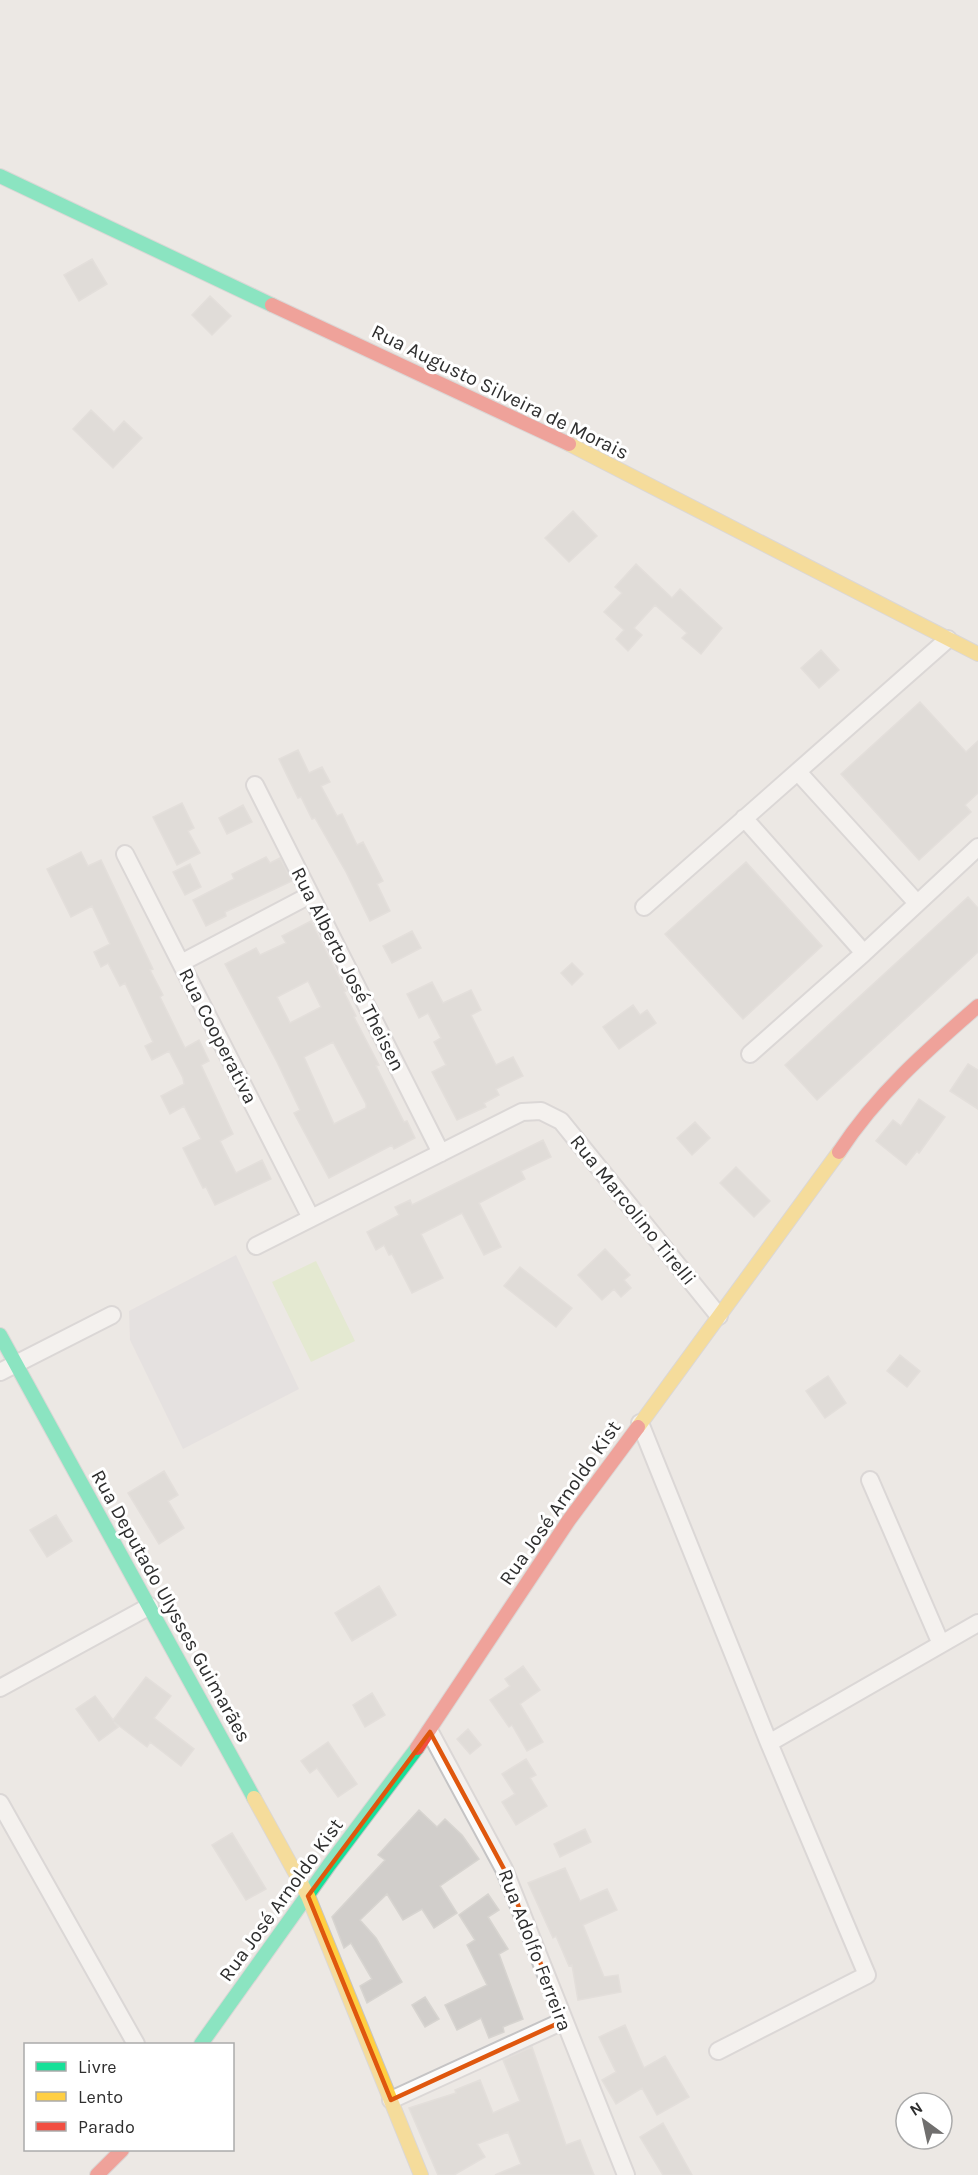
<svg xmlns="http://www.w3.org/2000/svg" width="978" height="2175" font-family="Karla,sans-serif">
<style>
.industrial{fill:#dcd9db}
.pitch{fill:#d9eabb}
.building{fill:#d1cecb;stroke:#d7d4d0;stroke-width:1.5;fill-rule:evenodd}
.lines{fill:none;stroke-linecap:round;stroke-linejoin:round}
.street-casing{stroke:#c5c4c5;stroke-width:20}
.fast-casing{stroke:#c5c4c5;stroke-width:16}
.slow-casing{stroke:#c5c4c5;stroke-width:16}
.jam-casing{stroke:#c5c4c5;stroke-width:16}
.street{stroke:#fcfcfb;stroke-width:16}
.fast{stroke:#16e098;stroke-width:14}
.slow{stroke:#ffcf43;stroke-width:14}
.jam{stroke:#f24e42;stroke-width:14}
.marked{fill:none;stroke:#df570e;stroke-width:4.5;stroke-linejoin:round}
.labels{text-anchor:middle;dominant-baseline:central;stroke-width:6;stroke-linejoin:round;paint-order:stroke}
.street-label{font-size:20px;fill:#2e2e2e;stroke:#fff}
</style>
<rect width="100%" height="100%" fill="#ece8e4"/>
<path class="industrial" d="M236 1255 299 1389 183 1449 130 1340 129 1311Z"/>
<path class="pitch" d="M316 1261 355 1341 311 1362 272 1282Z"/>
<path class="building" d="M92 259 107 284 79 301 64 275Z
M210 296 231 316 212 335 192 315Z
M91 410 114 432 124 421 142 438 113 468 73 429Z
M573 511 597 536 569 562 545 538Z
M636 564 672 598 680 589 722 628 701 654 682 638 687 633 655 605 634 628 642 635 628 651 616 639 624 630 604 612 622 593 615 587Z
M821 650 839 670 819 688 801 668Z
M920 702 966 752 978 741V793L965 805 971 812 919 860 841 774Z
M298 750 309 773 322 767 330 782 321 786 337 816 342 814 357 845 363 842 383 881 377 884 390 911 370 921 346 872 315 818 312 819 301 797 298 798 279 759Z
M182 803 194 828 188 831 200 853 177 865 153 817Z
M243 805 252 822 227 834 219 818Z
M81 852 88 866 101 860 153 969 150 970 163 995 160 997 185 1048 199 1040 209 1061 201 1065 233 1134 220 1141 236 1173 262 1160 271 1179 215 1205 206 1187 203 1188 183 1148 201 1139 184 1106 170 1114 161 1096 184 1084 183 1078 169 1051 152 1060 145 1046 153 1042 125 983 120 986 108 963 101 967 94 952 110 944 92 906 71 917 47 869Z
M266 857 270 863 280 858 292 881 225 912 226 916 206 926 193 900 234 879 232 874Z
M746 862 822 946 743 1019 665 934Z
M190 864 201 887 185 895 173 872Z
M968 897 978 908V952L817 1100 785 1065Z
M311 921 346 991 344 992 356 1016 354 1017 379 1065 376 1066 404 1122 407 1121 415 1138 394 1149 392 1145 329 1178 294 1113 300 1110 277 1062 225 964 256 948 260 955 286 943 282 936ZM308 981 321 1007 290 1023 277 997ZM333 1042 366 1104V1108L334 1124 304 1057Z
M412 931 421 948 392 963 383 946Z
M572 963 583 974 572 985 561 973Z
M432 982 443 1003 471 990 481 1010 471 1015 496 1065 513 1057 523 1076 496 1089 499 1095 484 1103 486 1107 457 1120 432 1072 446 1065 434 1042 441 1038 428 1013 419 1018 407 994Z
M633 1005 640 1015 647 1010 656 1023 619 1049 603 1027Z
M968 1064 978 1070V1109L950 1091Z
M919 1099 945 1117 919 1153 917 1151 906 1165 876 1141 893 1120 901 1126Z
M695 1122 710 1138 692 1155 677 1138Z
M543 1140 551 1157 521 1171 525 1179 479 1203 501 1247 484 1255 462 1213 421 1234 443 1278 412 1293 392 1254 389 1255 384 1245 376 1250 367 1232 399 1215 395 1207 410 1200 412 1205Z
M736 1167 770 1201 754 1217 720 1183Z
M605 1249 630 1275 624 1280 631 1288 621 1297 614 1289 602 1300 578 1275Z
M520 1267 572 1308 556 1327 504 1286Z
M900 1355 920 1371 907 1387 887 1371Z
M828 1376 846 1403 825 1418 806 1391Z
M164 1471 178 1495 168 1501 184 1528 159 1544 128 1493Z
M56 1515 72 1541 47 1557 30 1530Z
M379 1586 396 1615 352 1641 335 1613Z
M523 1666 540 1690 520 1704 543 1742 527 1751 512 1725 509 1727 490 1700 510 1686 505 1679Z
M146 1677 171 1696 154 1718 194 1749 181 1766 150 1742 147 1747 114 1722 118 1727 99 1741 76 1709 95 1696 113 1720Z
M372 1693 385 1715 365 1727 353 1705Z
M468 1729 481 1745 470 1754 457 1739Z
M328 1742 357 1784 338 1797 317 1768 310 1773 301 1761Z
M526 1759 536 1775 530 1778 547 1806 516 1825 502 1802 515 1794 502 1774Z
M419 1810 437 1827 445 1819 462 1835 479 1859 440 1886 457 1913 434 1928 422 1909 403 1920 387 1894 360 1920 376 1938 402 1982 367 2003 360 1986 372 1979 351 1943 344 1948 332 1917 385 1860 378 1855Z
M585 1829 591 1842 560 1857 554 1844Z
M232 1833 266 1889 246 1900 212 1845Z
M565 1868 580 1901 607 1889 617 1910 583 1925 604 1977 618 1975 621 1992 578 2000 572 1965 569 1966 556 1936 553 1938 528 1883Z
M488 1894 499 1910 488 1917 508 1949 499 1954 523 2019 503 2027 504 2032 489 2038 481 2018 457 2030 445 2005 487 1985 467 1945 475 1940 459 1915Z
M425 1997 439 2019 425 2027 412 2005Z
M625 2025 644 2068 665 2056 689 2097 657 2115 642 2088 616 2104 602 2080 616 2072 599 2037Z
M532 2047 566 2145 580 2140 594 2175H495L521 2164 508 2132 477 2144 485 2157 454 2175H438L409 2108 456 2093 455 2090 480 2080 493 2113 520 2101 503 2060Z
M663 2123 692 2175H663L640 2137Z"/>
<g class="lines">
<g class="street-casing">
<path id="street" d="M798 772 917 903
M255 785 441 1153
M744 818 864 953
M125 854 311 1218
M644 907 948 639
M181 963 310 895
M750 1054 864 953 978 847
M256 1246 522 1112 541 1111 561 1121 719 1316
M0 1372 112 1315
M640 1423 769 1743 867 1975 718 2051
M870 1480 941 1644
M0 1688 150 1606
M430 1732 504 1869 626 2175
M769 1743 978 1623
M0 1803 136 2044
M391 2100 563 2021"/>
</g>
<g class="fast-casing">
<path id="fast" d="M0 176 272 305
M0 1335 254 1798
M201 2044 329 1865 417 1748"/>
</g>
<g class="slow-casing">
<path id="slow" d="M569 444 978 654
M638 1427 839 1152
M254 1798 308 1896 421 2175"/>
</g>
<g class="jam-casing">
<path id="jam" d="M272 305 569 444
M839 1152C877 1094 926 1051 978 1006
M417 1748 569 1520 638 1427
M97 2175 122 2150"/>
</g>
<use href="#street" class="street"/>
<use href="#fast" class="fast"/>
<use href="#slow" class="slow"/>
<use href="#jam" class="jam"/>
</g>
<path d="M0 0H978V2175H0ZM430 1732 504 1869 563 2021 391 2100 308 1896Z" fill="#ece8e4" fill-opacity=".55" fill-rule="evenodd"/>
<path class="marked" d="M430 1732 504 1869 563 2021 391 2100 308 1896Z"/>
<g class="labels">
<g class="street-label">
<text transform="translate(500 392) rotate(26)">Rua Augusto Silveira de Morais</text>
<text transform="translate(348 969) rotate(63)">Rua Alberto José Theisen</text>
<text transform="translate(218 1036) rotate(63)">Rua Cooperativa</text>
<text transform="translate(633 1210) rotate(51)">Rua Marcolino Tirelli</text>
<text transform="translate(560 1503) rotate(-55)">Rua José Arnoldo Kist</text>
<text transform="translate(171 1606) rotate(61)">Rua Deputado Ulysses Guimarães</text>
<text transform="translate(281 1900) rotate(-54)">Rua José Arnoldo Kist</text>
<text transform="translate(535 1950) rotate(69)">Rua Adolfo Ferreira</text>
</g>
</g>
<rect x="24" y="2043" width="210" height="108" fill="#ffffff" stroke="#ababab" stroke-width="1.5"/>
<rect x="36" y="2062" width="30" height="9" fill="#16e098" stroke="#ababab" stroke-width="1.5"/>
<text x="78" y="2073" font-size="18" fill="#2e2e2e">Livre</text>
<rect x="36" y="2092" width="30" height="9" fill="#ffcf43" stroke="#ababab" stroke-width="1.5"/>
<text x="78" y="2103" font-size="18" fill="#2e2e2e">Lento</text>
<rect x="36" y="2122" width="30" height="9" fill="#f24e42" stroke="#ababab" stroke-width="1.5"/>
<text x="78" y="2133" font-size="18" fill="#2e2e2e">Parado</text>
<g transform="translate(924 2121) rotate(327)"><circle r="28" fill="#ffffff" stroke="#ababab" stroke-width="1.5"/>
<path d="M0-4.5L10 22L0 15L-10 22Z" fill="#706f6e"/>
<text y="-9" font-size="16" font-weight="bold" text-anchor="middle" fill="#2e2e2e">N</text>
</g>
</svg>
